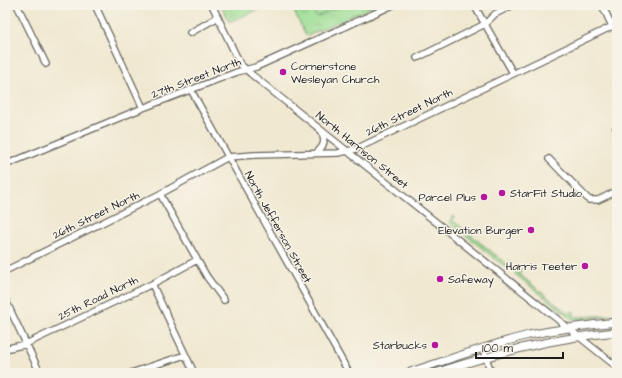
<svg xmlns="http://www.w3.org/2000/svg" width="622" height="378" font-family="'Architects Daughter',sans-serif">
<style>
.grass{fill:url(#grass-tufts);stroke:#5c7d58}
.garden{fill:#9dde94;stroke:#5c7d58}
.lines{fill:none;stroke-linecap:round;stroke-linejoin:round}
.minor-casing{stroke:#66635b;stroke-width:8}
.major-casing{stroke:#66635b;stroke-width:9}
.minor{stroke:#fff;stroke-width:5.5}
.major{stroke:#fff;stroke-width:7}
.poi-dot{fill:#b5179e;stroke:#f7f3e8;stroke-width:1.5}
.labels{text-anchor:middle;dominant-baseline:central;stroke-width:3;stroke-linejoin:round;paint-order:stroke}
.poi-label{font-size:11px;fill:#1c1c1c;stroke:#f7f3e8;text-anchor:end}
.street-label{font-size:11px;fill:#1c1c1c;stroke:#f7f3e8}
</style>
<defs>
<pattern id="grass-tufts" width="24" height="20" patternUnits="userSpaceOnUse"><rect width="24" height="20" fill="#9dde94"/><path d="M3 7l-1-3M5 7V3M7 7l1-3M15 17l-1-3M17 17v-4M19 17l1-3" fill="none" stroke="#87be7f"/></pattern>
</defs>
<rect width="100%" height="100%" fill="#f7f3e8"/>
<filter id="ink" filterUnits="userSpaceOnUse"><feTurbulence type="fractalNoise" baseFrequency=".025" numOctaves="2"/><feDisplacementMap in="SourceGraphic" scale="8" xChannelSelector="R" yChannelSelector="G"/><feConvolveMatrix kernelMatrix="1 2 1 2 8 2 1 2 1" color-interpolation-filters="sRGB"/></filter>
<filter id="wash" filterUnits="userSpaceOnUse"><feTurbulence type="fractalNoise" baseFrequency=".012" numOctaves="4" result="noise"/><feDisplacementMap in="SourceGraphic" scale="16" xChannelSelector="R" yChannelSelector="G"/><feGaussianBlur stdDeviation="0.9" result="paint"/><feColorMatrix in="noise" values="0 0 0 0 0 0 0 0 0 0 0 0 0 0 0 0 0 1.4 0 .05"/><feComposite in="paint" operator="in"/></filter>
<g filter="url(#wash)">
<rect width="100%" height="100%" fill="#f0e8d0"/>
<path class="grass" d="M221 5H269L229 22Z
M291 5H377L306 36Z
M453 216 454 217 452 220 508 265 510 262 511 264 507 268 449 222Z
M519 270H521L519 274 569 314 572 311 574 312V317L617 315V316L573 320 515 274 516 271Z"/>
<path class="garden" d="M303 5H344L316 17 314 11Z"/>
</g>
<g filter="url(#ink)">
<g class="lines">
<g class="minor-casing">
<path id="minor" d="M17 5 46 64
M95 5 143 108
M212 5 240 64 251 74 617 367
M474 5 513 73
M602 5 612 26
M190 33 218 17
M417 58 485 24 495 14 513 5
M191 90 349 373
M616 128 617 129
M316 153C325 146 326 140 320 130
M549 159 589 200H598L617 191
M5 165 143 108 237 72 256 67 393 5
M160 194 207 277 224 300
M5 271 160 194 228 157 254 155 338 153 356 149 617 24
M152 284 194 373
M5 299 40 373
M483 348 491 373
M5 349 26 344 152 284 197 260
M131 373 185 355"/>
</g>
<g class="major-casing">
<path id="major" d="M407 373C448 360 488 345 529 335 558 329 588 325 617 322
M435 373C497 353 552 338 617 332"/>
</g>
<use href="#minor" class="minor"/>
<use href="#major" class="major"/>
</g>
</g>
<g class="poi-dot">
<circle cx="283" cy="72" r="4"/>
<circle cx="502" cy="193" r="4"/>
<circle cx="484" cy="197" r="4"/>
<circle cx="531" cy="230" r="4"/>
<circle cx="585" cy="266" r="4"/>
<circle cx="440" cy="279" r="4"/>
<circle cx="435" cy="345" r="4"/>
</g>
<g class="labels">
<g class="poi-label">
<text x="291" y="66" text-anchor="start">Cornerstone<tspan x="291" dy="13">Wesleyan Church</tspan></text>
<text x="510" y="193" text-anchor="start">StarFit Studio</text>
<text x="476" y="197">Parcel Plus</text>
<text x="523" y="230">Elevation Burger</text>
<text x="577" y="266">Harris Teeter</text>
<text x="448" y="279" text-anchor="start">Safeway</text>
<text x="427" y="345">Starbucks</text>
</g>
<g class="street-label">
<text transform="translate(196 78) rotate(-21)">27th Street North</text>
<text transform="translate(409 112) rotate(-26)">26th Street North</text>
<text transform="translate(362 150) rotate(39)">North Harrison Street</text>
<text transform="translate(96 215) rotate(-26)">26th Street North</text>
<text transform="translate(278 227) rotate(61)">North Jefferson Street</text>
<text transform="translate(98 298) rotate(-26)">25th Road North</text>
</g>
</g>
<rect width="622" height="378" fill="none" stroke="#f7f3e8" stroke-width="20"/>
<path d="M476 352v6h87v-6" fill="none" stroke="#1c1c1c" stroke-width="2"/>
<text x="482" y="352" font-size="12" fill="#1c1c1c" stroke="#f7f3e8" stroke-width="3" paint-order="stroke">100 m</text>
</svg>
